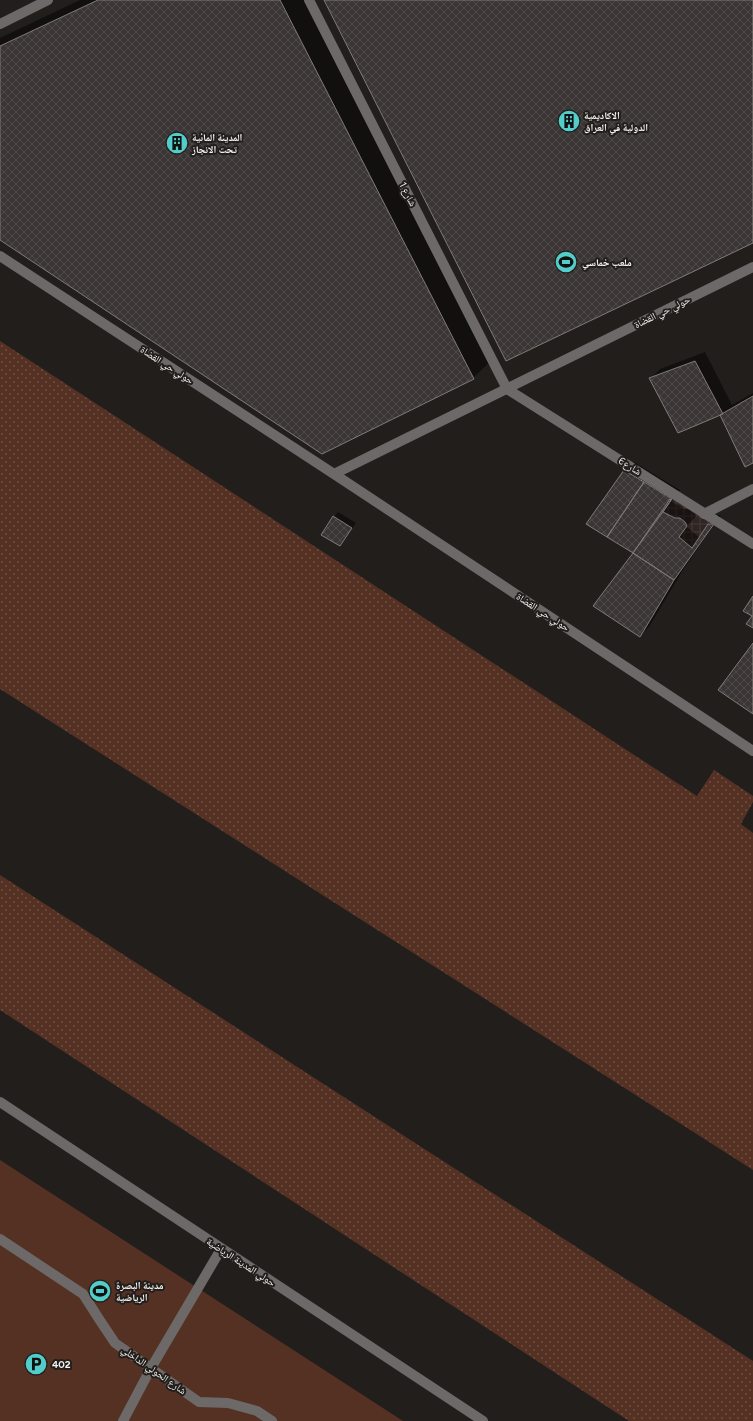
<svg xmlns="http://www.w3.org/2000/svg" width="753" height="1421" font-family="Figtree,'Noto Naskh Arabic',sans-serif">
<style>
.industrial{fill:url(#industrial-grid)}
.grass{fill:url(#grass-dots)}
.pitch{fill:#553123}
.shadow{fill:#0007}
.building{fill:url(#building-cross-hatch);stroke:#807a78}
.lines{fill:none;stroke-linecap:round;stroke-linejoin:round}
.minor{stroke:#6c6968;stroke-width:10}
.labels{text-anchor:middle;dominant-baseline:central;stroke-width:4;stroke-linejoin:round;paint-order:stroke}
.poi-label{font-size:10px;font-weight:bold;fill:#f4f1ef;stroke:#221e1c;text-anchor:start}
.street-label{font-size:10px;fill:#f4f1ef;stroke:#221e1c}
</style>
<defs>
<pattern id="industrial-grid" width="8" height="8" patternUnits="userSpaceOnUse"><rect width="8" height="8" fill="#302522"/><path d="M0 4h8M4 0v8" fill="none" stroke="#443a38"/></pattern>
<pattern id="grass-dots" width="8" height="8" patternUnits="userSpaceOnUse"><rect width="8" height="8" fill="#553123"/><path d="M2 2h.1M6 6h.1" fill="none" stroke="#6e4f43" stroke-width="1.8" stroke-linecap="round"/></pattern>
<pattern id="building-cross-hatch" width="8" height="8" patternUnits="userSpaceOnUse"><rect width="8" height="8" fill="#3b3635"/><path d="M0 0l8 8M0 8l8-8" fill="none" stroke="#4e4a49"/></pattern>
</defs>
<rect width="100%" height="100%" fill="#221e1c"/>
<path class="industrial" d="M672 499 709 522 692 548 679 537 675 518 663 512Z"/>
<path class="grass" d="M0 341 697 796 714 770 753 796V802L741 824 753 833V1170L0 689Z
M0 875 753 1361V1421H629L0 1010Z"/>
<path class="pitch" d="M0 1160 403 1421H0Z"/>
<path class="shadow" d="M80 0H307L491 361 473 378 0 239V38Z
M705 352 732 405 753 393V462L720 414 651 378 660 369Z
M634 462 680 490 672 502 685 509H689L694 513 696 516 687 527 700 538 708 525 718 515H721L683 570 649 627 640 636 635 553 625 471Z
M338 512 356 523 340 545 334 517Z"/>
<path class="building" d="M98 0H280L474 379 322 454 0 240V46Z
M324 0H753V243L506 361Z
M695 361 723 414 678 433 649 378Z
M753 396V463L745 467 720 415Z
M624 470 644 482 607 537 586 524Z
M644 482 672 499 633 553 607 537Z
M670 499 671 500 663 512 675 518H680L685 522 687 526 679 537 692 548 708 524H714L674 580 633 553Z
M333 516 352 528 340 546 321 535Z
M633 553 674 580 640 637 593 606Z
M753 596V628L746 624 752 616 743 611Z
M753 643V714L718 690Z"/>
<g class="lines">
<path class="minor" d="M309 0 507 389 753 544
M0 24 48 0
M0 256 334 474 753 751
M334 474 753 267
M704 514 753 489
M0 1102 483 1421
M0 1239 83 1294 99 1319 115 1343 199 1402 228 1403 257 1411 272 1421
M123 1421 151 1368 221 1249"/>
</g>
<defs>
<g id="building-disc" transform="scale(1.15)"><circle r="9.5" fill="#53cdc9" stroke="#221e1c"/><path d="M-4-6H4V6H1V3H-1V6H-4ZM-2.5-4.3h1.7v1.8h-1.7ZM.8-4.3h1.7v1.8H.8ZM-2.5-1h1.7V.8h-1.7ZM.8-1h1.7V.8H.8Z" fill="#111"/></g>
<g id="stadium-disc" transform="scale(1.15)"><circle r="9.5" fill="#53cdc9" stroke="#221e1c"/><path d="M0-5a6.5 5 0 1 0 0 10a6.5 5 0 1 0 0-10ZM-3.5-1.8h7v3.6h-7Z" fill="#111"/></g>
<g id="parking-disc" transform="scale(1.15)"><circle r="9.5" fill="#53cdc9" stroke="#221e1c"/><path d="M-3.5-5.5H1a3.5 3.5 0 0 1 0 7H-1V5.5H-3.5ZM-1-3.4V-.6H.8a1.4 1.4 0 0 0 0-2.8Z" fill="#111"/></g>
</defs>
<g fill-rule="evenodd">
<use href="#building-disc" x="569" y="121"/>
<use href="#building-disc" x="177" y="143"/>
<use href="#stadium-disc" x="566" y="262"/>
<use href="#stadium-disc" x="100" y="1291"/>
<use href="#parking-disc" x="36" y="1364"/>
</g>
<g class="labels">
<g class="poi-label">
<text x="584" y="115">الاكاديمية<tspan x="584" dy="12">الدولية في العراق</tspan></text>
<text x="192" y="137">المدينة المائية<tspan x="192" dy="12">تحت الانجاز</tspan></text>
<text x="582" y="262">ملعب خماسي</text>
<text x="116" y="1285">مدينة البصرة<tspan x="116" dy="12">الرياضية</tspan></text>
<text x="52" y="1364">402</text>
</g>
<g class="street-label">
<text transform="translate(408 194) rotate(63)">شارع 1</text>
<text transform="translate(662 312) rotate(-26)">حولي حي القضاة</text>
<text transform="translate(167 365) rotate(33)">حولي حي القضاة</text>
<text transform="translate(630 466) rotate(32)">شارع6</text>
<text transform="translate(543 612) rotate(33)">حولي حي القضاة</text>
<text transform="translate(241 1262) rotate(33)">حولي المدينة الرياضية</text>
<text transform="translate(154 1370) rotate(35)">شارع الحولي الداخلي</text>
</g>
</g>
</svg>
